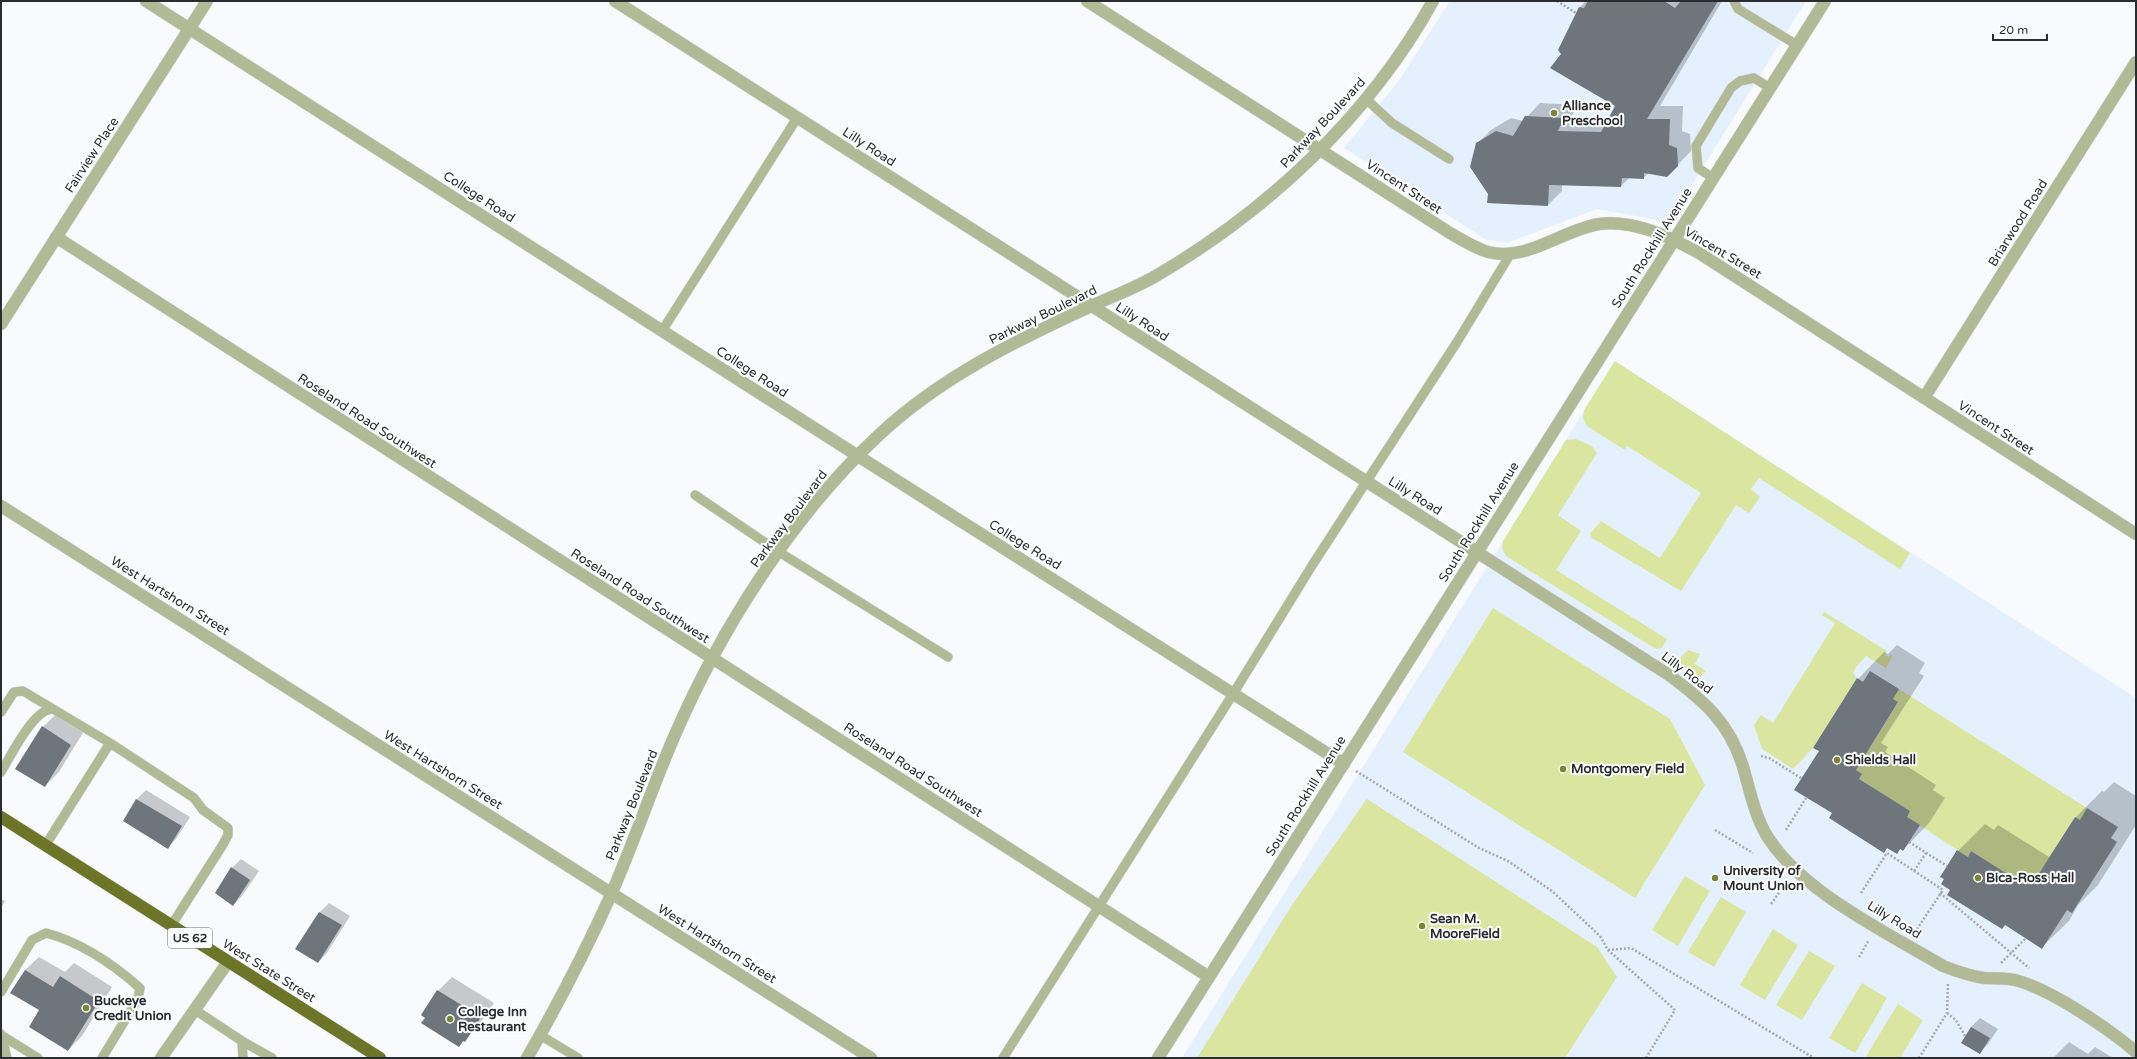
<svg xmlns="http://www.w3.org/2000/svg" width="2137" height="1059" font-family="'Varela Round',sans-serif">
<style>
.built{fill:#e4f0fe}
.green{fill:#dae59f}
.shadow{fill:#0003}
.building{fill:#6f757c}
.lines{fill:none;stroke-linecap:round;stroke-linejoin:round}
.service-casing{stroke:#d3d5d9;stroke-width:10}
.minor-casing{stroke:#d3d5d9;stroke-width:13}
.tertiary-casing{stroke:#d3d5d9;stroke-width:13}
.trunk-casing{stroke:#d3d5d9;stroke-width:13}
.path{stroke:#a7aaad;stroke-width:2.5;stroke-dasharray:2 2;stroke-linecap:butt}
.service{stroke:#b2b995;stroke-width:9}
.minor{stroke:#b2b995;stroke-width:12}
.tertiary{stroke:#b2b995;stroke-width:12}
.trunk{stroke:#6d7628;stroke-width:12}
.poi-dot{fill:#7b8633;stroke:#fff;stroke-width:1.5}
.labels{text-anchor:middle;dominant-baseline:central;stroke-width:4;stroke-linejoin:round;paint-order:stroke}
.shield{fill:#fff;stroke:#6a6c6e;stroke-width:1}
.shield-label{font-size:12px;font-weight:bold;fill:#2a2d30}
.poi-label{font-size:13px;font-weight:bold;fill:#2a2d30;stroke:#fff;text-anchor:start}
.street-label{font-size:13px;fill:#2a2d30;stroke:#fff}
</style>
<rect width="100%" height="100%" fill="#f8fafe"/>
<path class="built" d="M1450 1H1806L1669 222 1597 209 1507 243 1485 239 1344 148 1400 79Z
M1615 361 2136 698V1058H1182Z"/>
<path class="green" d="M1615 361 1910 553 1900 569 1759 478 1751 489 1760 497 1749 513 1736 505 1681 591 1592 538 1590 534 1601 521 1660 558 1701 493 1627 446 1625 450 1587 426 1583 418 1584 410Z
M1576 439 1592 446 1597 453 1558 515 1581 531 1556 570 1667 639 1662 648 1656 649 1506 556 1502 548 1503 541 1566 440Z
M1493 608 1670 719 1705 785 1635 898 1403 752Z
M1824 612 1887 651 1885 655 1889 657 1891 654 1892 657 1886 668 1866 656 1856 667 1853 673 1857 678 1813 748 1793 769 1762 749 1754 725 1761 715 1773 723 1835 623 1822 615Z
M1688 650 1700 654 1695 664 1706 671 1699 678 1680 664V658Z
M1899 689 2087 808 2080 820 2075 817 2033 883 2026 879 2023 884 1971 851 1968 857 1907 817 1910 811 1859 779 1862 774 1856 770 1898 703 1893 699Z
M1367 799 1597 947 1617 977 1565 1058H1197L1292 905Z
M1685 876 1710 891 1678 946 1652 930Z
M1721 897 1746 912 1714 967 1688 952Z
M1773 929 1798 945 1765 1000 1740 985Z
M1809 951 1835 966 1802 1020 1776 1005Z
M1862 983 1887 998 1855 1053 1829 1038Z
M1898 1004 1923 1020 1900 1058H1865Z"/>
<path class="shadow" d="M1586 1H1722L1660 106H1683L1682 131 1690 134 1691 151 1667 176 1649 173 1643 178H1629L1621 186 1562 184V191L1548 205 1489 194 1477 144 1491 130 1511 118 1523 121 1540 103 1577 105 1571 118 1609 119 1616 105 1559 50 1580 7Z
M1897 645 1925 663 1919 673 1924 676 1881 743 1888 747 1885 752 1936 785 1933 790 1945 798 1929 823 1903 850 1900 849 1897 852 1888 847 1884 851 1833 813 1820 751 1815 747 1858 679 1884 652 1888 654Z
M57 713 84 731 59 772 45 786 43 727Z
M2114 782 2136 796V825L2098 885 2078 905 2069 921 2042 947 1951 890 1942 877 1958 851 1985 824 1994 830 1998 825 2049 857 2076 817 2102 791 2104 792Z
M146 790 190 817 176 839 167 848 124 820 137 799Z
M241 859 259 871 242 896 233 905 232 868Z
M1 899 5 901 1 908Z
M329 903 350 916 327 953 318 962 297 949 320 912Z
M39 957 65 972 74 963 112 987 82 1036 68 1050 25 970Z
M452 977 494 1003 478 1027 459 1046 422 1014 438 991Z
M1980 1018 1998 1029 1988 1044 1979 1053 1962 1042 1971 1027Z
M2069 1042 2088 1054 2095 1047 2113 1058H2053Z"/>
<path class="building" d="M1588 1H1664L1675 8 1681 1H1718L1647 119H1670L1669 145 1677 148 1678 166 1667 177 1644 173V179L1622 178 1621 187 1549 185 1548 206 1487 203 1488 194 1470 167 1476 143 1496 131 1513 136 1525 116 1564 118 1558 131 1601 132 1615 106 1550 68 1561 54 1558 50 1579 7 1584 8Z
M1870 671 1899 689 1893 699 1898 702 1856 770 1862 774 1859 779 1910 811 1907 817 1920 825 1903 851 1900 849 1897 854 1887 848 1884 853 1829 818 1832 813 1794 790 1819 751 1813 748 1857 678 1863 682Z
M42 726 71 745 45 787 15 769Z
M136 799 182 826 168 849 123 821Z
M2087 808 2118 827 2111 838 2117 842 2072 913 2067 910 2042 949 2005 925 2002 929 1947 895 1950 890 1941 884 1944 879 1940 877 1957 850 1968 857 1971 851 2023 884 2026 879 2033 883 2075 817 2080 820Z
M231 867 250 880 233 906 215 893Z
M319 912 342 925 318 963 295 949Z
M25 970 53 987 60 976 99 1001 68 1051 29 1027 39 1010 10 993Z
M437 990 481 1017 465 1042 463 1041 459 1047 421 1023 425 1018 421 1015Z
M1971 1027 1990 1038 1980 1054 1961 1043Z"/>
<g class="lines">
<g class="service-casing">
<path id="service" d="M1734 1 1738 9 1797 45
M1366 99 1392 123 1449 159
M1713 178 1698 168 1696 146 1731 88 1740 81 1754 78 1770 88
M662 331 797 118
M695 495 779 552 948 657
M1 712 14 692 23 691 53 709
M1 772C11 756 33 709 53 709L110 743 194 798 203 810 228 828V835L222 846 171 926
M45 846 110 743
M1 992 32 940 46 933C80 942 113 964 140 988L138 999 102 1058
M195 1010 242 1041 272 1058
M1 1034 7 1058
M1 1035 38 1058
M540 1035 578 1058
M242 1041 243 1058
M1003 1058 1233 694 1313 564 1457 342 1511 253"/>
</g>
<g class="minor-casing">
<path id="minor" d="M146 1 858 456 1344 764
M615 1 1669 675C1704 701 1730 723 1743 767 1750 790 1754 814 1767 836 1802 892 1886 932 1943 966 1956 971 1970 976 1984 978 1994 978 2005 978 2015 980 2050 989 2108 1028 2136 1052
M1087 1 1450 233C1462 240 1475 248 1488 252 1527 262 1562 230 1599 224 1633 219 1670 237 1699 253L2136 534
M56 237 1209 977
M1 324 207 1
M1924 398 2136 62
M1 506 871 1058
M161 1058 228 962
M527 1058C557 1006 585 952 610 897 633 845 651 790 674 737 720 630 794 513 880 434 940 378 1015 341 1089 307 1111 297 1133 289 1154 277 1268 211 1369 116 1433 1"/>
</g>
<g class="tertiary-casing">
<path id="tertiary" d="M1158 1058 1825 1"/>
</g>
<g class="trunk-casing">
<path id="trunk" d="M1 817 380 1058"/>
</g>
<path class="path" d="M1557 1 1576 13
M1761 756 1769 758 1801 778
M1356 771 1479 848 1508 861 1552 891 1600 936 1608 950 1675 1010 1646 1058
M1715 830 1753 853
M1786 830 1806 798
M1909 842 1947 866
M1914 871 1926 853
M1861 893 1887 853 1943 890 1915 932
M1940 893 2029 968
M1771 904 1783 887
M1608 950 1631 948 1814 1058
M1859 957 1869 940
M2001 963 2026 938
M1947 1013 1956 1020 1965 1036
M1919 1058 1947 1013 1948 983"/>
<use href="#service" class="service"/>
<use href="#minor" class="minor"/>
<use href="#tertiary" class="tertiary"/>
<use href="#trunk" class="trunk"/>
</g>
<g class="poi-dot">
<circle cx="1554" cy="113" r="4"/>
<circle cx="1837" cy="760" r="4"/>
<circle cx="1563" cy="769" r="4"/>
<circle cx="1715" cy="878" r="4"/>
<circle cx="1978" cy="878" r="4"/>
<circle cx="1422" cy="926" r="4"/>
<circle cx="86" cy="1008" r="4"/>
<circle cx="450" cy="1019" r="4"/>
</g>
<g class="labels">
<rect class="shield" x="168" y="928" width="44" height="20" rx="3"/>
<g class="shield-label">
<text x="190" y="938">US 62</text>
</g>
<g class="poi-label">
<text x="1562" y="106">Alliance<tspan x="1562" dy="15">Preschool</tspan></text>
<text x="1845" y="760">Shields Hall</text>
<text x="1571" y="769">Montgomery Field</text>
<text x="1723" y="871">University of<tspan x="1723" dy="15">Mount Union</tspan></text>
<text x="1986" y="878">Bica-Ross Hall</text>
<text x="1430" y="919">Sean M.<tspan x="1430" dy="15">MooreField</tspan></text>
<text x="94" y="1001">Buckeye<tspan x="94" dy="15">Credit Union</tspan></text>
<text x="458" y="1012">College Inn<tspan x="458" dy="15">Restaurant</tspan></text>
</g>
<g class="street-label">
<text transform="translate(1323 123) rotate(-47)">Parkway Boulevard</text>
<text transform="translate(869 147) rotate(33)">Lilly Road</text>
<text transform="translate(92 155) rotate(-57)">Fairview Place</text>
<text transform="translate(1404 187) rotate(33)">Vincent Street</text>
<text transform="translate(479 197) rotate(33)">College Road</text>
<text transform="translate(2018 223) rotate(-58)">Briarwood Road</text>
<text transform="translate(1652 248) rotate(-58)">South Rockhill Avenue</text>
<text transform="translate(1723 253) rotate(31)">Vincent Street</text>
<text transform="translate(1043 315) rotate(-26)">Parkway Boulevard</text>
<text transform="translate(1142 322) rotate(33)">Lilly Road</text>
<text transform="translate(752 372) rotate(33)">College Road</text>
<text transform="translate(367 421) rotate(33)">Roseland Road Southwest</text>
<text transform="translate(1996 428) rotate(33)">Vincent Street</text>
<text transform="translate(1415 496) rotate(32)">Lilly Road</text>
<text transform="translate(789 519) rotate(-53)">Parkway Boulevard</text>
<text transform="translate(1479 522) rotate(-58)">South Rockhill Avenue</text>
<text transform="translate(1025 545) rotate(32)">College Road</text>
<text transform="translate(170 596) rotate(32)">West Hartshorn Street</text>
<text transform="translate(640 596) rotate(33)">Roseland Road Southwest</text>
<text transform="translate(1687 673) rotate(37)">Lilly Road</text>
<text transform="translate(443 770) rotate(32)">West Hartshorn Street</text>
<text transform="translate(913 770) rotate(33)">Roseland Road Southwest</text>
<text transform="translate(1306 796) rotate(-58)">South Rockhill Avenue</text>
<text transform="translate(632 805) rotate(-68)">Parkway Boulevard</text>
<text transform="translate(1894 920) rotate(31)">Lilly Road</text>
<text transform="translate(717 944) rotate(32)">West Hartshorn Street</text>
<text transform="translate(269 971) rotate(32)">West State Street</text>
</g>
</g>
<rect width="2137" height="1059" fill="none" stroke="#2a2d30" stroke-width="4"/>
<path d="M1993 34v6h54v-6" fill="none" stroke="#2a2d30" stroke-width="2"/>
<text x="1999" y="34" font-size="12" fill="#2a2d30" stroke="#ffffff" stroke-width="3" paint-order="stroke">20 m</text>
</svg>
